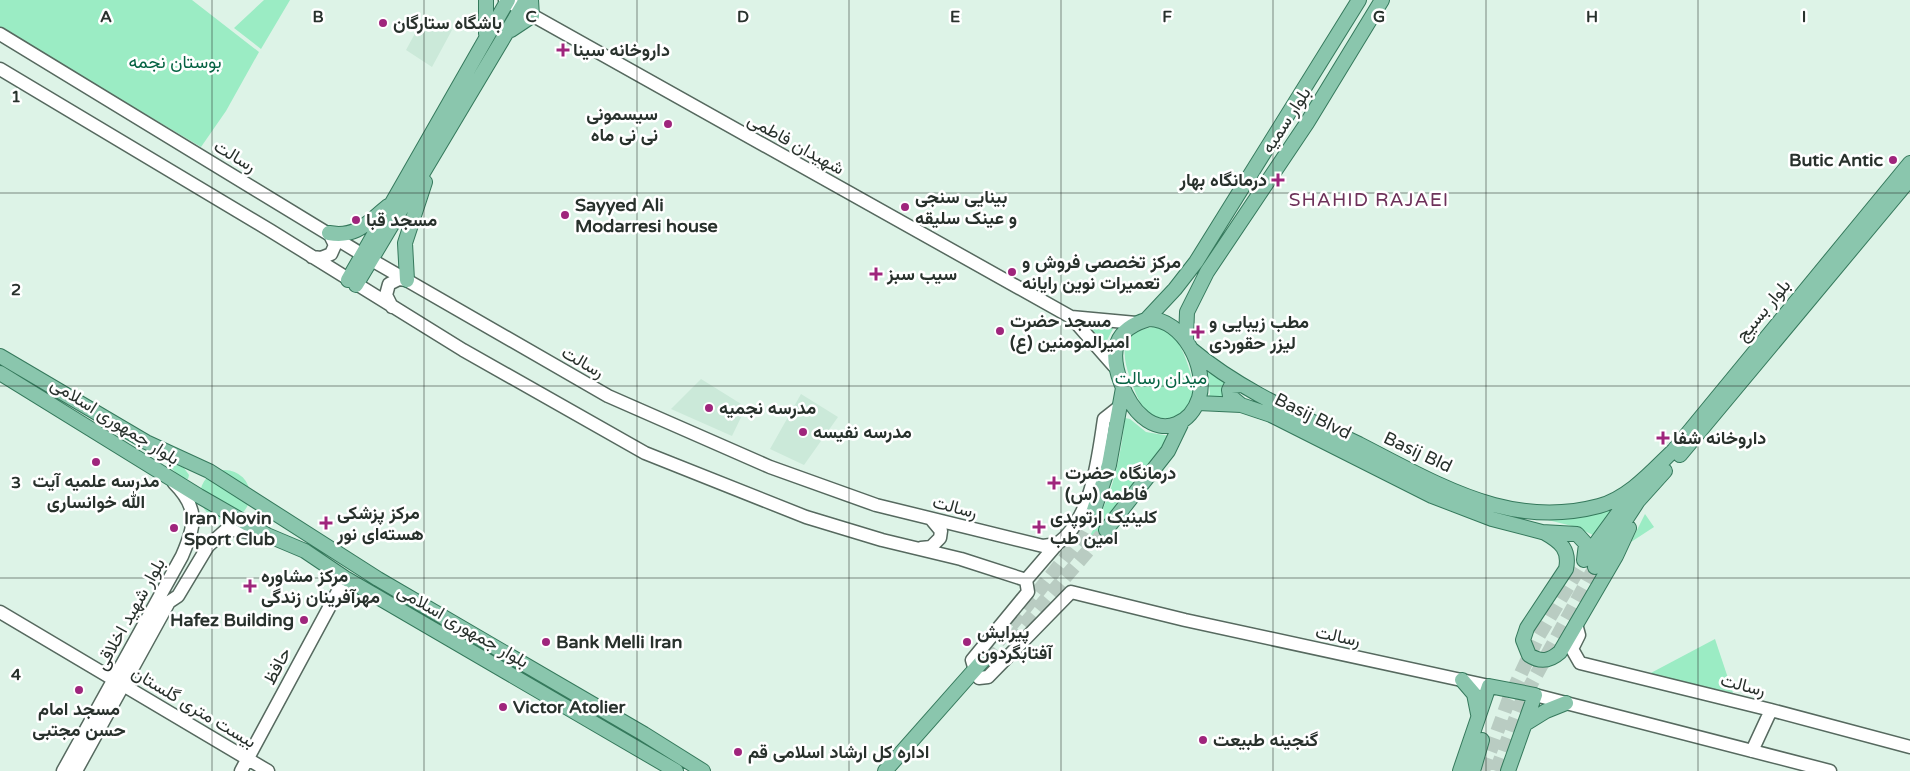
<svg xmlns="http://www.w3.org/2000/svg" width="1910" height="771" font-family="'Varela Round',Vazirmatn,sans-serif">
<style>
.built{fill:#cbe9d9}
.green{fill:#9becc4}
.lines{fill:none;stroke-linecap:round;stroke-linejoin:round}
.primary-tunnel{stroke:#b9ccc2;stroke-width:14;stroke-dasharray:14 7;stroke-linecap:butt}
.secondary-casing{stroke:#56695f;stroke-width:15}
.primary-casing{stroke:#35795c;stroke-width:16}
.secondary{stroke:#fff;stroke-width:12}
.primary{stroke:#8ac6ad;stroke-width:14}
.grid{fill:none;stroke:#28312c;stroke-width:1;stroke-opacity:0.55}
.poi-dot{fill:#9f257c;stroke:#fff;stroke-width:2}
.labels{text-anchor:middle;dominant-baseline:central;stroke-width:5;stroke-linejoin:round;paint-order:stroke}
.poi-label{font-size:18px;font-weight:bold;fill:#28312c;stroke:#fff;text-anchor:start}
.park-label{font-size:18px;fill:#066343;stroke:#fff}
.street-label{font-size:18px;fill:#28312c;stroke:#fff}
.neighbourhood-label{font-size:19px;letter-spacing:1px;fill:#6e325a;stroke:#fff}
.grid-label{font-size:16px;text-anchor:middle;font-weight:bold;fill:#28312c;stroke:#fff;stroke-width:5;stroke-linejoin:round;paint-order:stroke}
</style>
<rect width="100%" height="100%" fill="#ddf3e7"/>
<path class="built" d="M425 15 452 30 432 67 406 50Z
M701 379 746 407 732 436 671 409Z
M801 394 838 417 804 465 770 449Z"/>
<path class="green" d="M0 0H192L259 52 226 111 201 147 0 28Z
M264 0H290L261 49 234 28Z
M1081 322 1115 325 1105 344Z
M1153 327C1159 328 1165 329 1171 333 1181 340 1195 381 1194 393 1193 398 1189 406 1186 410 1182 414 1174 418 1169 418 1144 421 1137 397 1130 378 1121 352 1120 333 1153 327Z
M1207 372 1229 382 1228 401 1208 402 1210 393Z
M1125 418 1130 419 1146 432 1170 436 1167 447 1077 560C1107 506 1118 480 1125 418Z
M162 459 184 468 189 475 188 479 181 478Z
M200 495a25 25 0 1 1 50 0a25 25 0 1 1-50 0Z
M1612 509 1598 533 1593 535 1576 527 1536 517H1582Z
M1645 514 1654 527 1631 542Z
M1715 639 1733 693 1647 675Z"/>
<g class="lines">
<path class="primary-tunnel" d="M1010 641 1106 530
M985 658 1077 543 1093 513
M1483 771 1509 699 1538 637 1584 560
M1496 771 1522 701 1595 567"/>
<g class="secondary-casing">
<path id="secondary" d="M505 0 1071 317 1114 366
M0 34 363 255 608 396 770 467 876 505 1043 546 1057 544C1092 519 1098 458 1104 419L1118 408
M0 69 271 231 463 350 645 453 806 517 882 540 961 559 1026 580 1028 592 972 660 975 670
M312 257 321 258 331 254 335 245 329 233
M392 307 386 295 389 284 399 279 407 280
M1071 317 1136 323
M921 548 931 547 940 538 941 531 931 519
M1026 580 1057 544
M0 612 268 771
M1576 624 1579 635 1572 649 1580 663 1771 710 1910 747
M979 678 988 677 1071 592 1185 620 1489 686
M1535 695 1830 771
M1752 751 1771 710
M63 771 182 556C195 526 200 509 174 483
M76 771 169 602 178 596 208 546 227 529 262 534
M241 771 345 578"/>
</g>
<g class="primary-casing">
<path id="primary" d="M511 30 532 16 531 0
M486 34V0
M329 233C357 238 368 222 388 206
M348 280 508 0
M407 280 405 243 425 182
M356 285 526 0
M1149 319C1183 319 1208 368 1199 398 1191 423 1165 436 1143 417 1132 408 1126 396 1121 383 1109 351 1114 329 1149 319Z
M1146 320 1175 289 1196 262 1359 0
M1186 339 1187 312 1207 272 1307 123 1382 0
M1191 349C1241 391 1301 416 1359 444 1402 466 1447 492 1494 505 1528 514 1565 515 1599 506 1629 498 1653 470 1674 450L1910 163
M0 356 146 442 209 471 378 579 644 734 703 771
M0 373 199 496 267 535 305 551 345 578 676 771
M1198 403 1241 405 1271 415 1432 496 1492 519 1542 532 1577 534 1586 544 1584 560
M1241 405 1230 396 1229 390 1231 386 1242 385
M1680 455 1910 179
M1093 513 1109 465 1123 388
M1106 530 1168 451 1181 424
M1545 533C1561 542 1570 550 1566 569L1527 628 1523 640 1529 655C1541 663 1550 661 1560 652L1616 556 1629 528
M1586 557 1632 494
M1595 567 1638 501 1665 471
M1462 680 1474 694 1478 714
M1525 724 1546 711 1566 703
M885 771 985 658
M1460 771 1489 686 1535 695 1508 771
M1473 771 1482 740"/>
</g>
<use href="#secondary" class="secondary"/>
<use href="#primary" class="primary"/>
</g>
<path class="grid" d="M212 0V771M424 0V771M637 0V771M849 0V771M1061 0V771M1273 0V771M1486 0V771M1698 0V771M0 193H1910M0 386H1910M0 578H1910"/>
<g class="poi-dot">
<circle cx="383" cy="23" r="5"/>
<path d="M560.5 42.5h5v5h5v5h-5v5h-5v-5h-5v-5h5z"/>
<circle cx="668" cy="124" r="5"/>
<circle cx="1893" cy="160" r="5"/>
<path d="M1275.5 172.5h5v5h5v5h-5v5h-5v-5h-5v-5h5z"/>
<circle cx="905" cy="207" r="5"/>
<circle cx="565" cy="215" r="5"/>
<circle cx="356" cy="220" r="5"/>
<circle cx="1012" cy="272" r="5"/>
<path d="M873.5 266.5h5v5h5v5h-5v5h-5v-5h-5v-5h5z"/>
<circle cx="1000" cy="331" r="5"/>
<path d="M1195.5 324.5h5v5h5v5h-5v5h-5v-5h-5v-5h5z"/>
<circle cx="709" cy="408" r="5"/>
<circle cx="803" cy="432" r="5"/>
<path d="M1660.5 430.5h5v5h5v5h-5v5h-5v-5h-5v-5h5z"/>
<circle cx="96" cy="462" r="5"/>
<path d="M1051.5 475.5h5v5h5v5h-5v5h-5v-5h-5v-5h5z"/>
<path d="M323.5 515.5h5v5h5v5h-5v5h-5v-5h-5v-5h5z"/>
<path d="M1036.5 519.5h5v5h5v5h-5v5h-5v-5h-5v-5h5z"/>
<circle cx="174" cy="528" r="5"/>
<path d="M247.5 578.5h5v5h5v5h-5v5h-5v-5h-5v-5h5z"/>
<circle cx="304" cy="620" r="5"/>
<circle cx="546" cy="642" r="5"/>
<circle cx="967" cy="642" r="5"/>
<circle cx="79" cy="690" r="5"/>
<circle cx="503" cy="707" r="5"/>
<circle cx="1203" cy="740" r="5"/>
<circle cx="738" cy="752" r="5"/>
</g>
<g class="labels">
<g class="poi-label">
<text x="393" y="23">باشگاه ستارگان</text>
<text x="573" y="50">داروخانه سینا</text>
<text x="658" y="114" text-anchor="end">سیسمونی<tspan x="658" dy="21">نی نی ماه</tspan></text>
<text x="1883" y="160" text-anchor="end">Butic Antic</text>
<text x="1267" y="180" text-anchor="end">درمانگاه بهار</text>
<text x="915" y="197">بینایی سنجی<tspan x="915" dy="21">و عینک سلیقه</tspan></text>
<text x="575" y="205">Sayyed Ali<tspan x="575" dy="21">Modarresi house</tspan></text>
<text x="366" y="220">مسجد قبا</text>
<text x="1022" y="262">مرکز تخصصی فروش و<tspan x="1022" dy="21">تعمیرات نوین رایانه</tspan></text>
<text x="887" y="274">سیب سبز</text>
<text x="1010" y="321">مسجد حضرت<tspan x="1010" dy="21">امیرالمومنین (ع)</tspan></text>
<text x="1209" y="322">مطب زیبایی و<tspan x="1209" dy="21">لیزر حقوردی</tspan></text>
<text x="719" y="408">مدرسه نجمیه</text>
<text x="813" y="432">مدرسه نفیسه</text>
<text x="1673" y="438">داروخانه شفا</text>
<text x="1065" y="473">درمانگاه حضرت<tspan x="1065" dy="21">فاطمه (س)</tspan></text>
<text x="96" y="481" text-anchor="middle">مدرسه علمیه آیت<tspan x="96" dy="21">الله خوانساری</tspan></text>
<text x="337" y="513">مرکز پزشکی<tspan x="337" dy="21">هسته‌ای نور</tspan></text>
<text x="1050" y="517">کلینیک ارتوپدی<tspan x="1050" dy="21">امین طب</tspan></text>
<text x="184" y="518">Iran Novin<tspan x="184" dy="21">Sport Club</tspan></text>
<text x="261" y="576">مرکز مشاوره<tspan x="261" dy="21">مهرآفرینان زندگی</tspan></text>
<text x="294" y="620" text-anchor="end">Hafez Building</text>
<text x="977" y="632">پیرایش<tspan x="977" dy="21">آفتابگردون</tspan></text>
<text x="556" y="642">Bank Melli Iran</text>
<text x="513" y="707">Victor Atolier</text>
<text x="79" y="709" text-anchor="middle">مسجد امام<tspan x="79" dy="21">حسن مجتبی</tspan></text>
<text x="1213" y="740">گنجینه طبیعت</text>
<text x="748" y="752">اداره کل ارشاد اسلامی قم</text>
</g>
<g class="park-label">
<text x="175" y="62">بوستان نجمه</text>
<text x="1161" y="378">میدان رسالت</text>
</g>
<g class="street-label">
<text transform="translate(1286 120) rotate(-57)">بلوار سمیه</text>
<text transform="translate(796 144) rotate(29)">شهیدان فاطمی</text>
<text transform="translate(235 156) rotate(31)">رسالت</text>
<text transform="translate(1763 310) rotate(-50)">بلوار بسیج</text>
<text transform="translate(583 362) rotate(30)">رسالت</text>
<text transform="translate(1313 416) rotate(26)">Basij Blvd</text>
<text transform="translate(115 421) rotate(32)">بلوار جمهوری اسلامی</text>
<text transform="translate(1418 452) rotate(25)">Basij Bld</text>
<text transform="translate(955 507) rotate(15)">رسالت</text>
<text transform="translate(130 614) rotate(-61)">بلوار شهید اخلاقی</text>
<text transform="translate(463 626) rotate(30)">بلوار جمهوری اسلامی</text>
<text transform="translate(1338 636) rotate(12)">رسالت</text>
<text transform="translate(277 666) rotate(-62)">حافظ</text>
<text transform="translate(1743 685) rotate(14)">رسالت</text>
<text transform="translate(194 707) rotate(31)">بیست متری گلستان</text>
</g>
<g class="neighbourhood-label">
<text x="1369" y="200">SHAHID RAJAEI</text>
</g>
</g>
<g class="grid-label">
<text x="106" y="22">A</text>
<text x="318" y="22">B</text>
<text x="531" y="22">C</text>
<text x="743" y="22">D</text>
<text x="955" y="22">E</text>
<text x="1167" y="22">F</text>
<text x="1379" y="22">G</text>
<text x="1592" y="22">H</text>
<text x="1804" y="22">I</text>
<text x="16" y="102">1</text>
<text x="16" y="295">2</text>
<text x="16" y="488">3</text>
<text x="16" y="680">4</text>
</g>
</svg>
